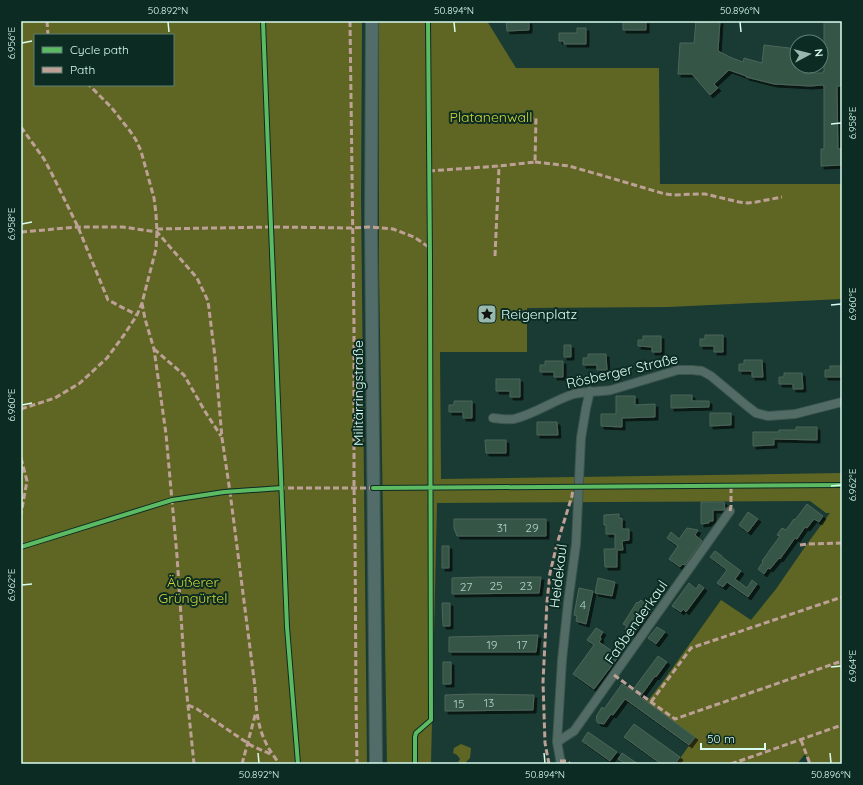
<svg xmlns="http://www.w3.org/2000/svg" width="863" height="785" font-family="Quicksand,sans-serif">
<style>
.green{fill:#5f6624;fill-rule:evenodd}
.building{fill:#365547;stroke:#4d655a;filter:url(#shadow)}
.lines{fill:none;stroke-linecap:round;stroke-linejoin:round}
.minor-casing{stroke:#3c564e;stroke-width:10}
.primary-casing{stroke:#3c564e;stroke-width:14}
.minor{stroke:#526c65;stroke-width:8}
.primary{stroke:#516c69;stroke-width:12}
.quiet{stroke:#bda197;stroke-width:3;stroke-dasharray:6 3;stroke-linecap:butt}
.cycleway-casing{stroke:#0c2b22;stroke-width:6}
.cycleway{stroke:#5cba63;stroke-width:4}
.ticks{fill:none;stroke:#d8fcef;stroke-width:1.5}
.labels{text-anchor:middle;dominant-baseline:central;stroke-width:4;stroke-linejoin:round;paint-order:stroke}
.number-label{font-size:12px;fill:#b0d2c5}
.park-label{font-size:14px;fill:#d1d535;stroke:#0c2b22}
.poi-label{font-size:14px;fill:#d8fcef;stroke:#0c2b22;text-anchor:start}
.street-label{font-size:14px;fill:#d8fcef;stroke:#0c2b22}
.neatline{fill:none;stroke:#d8fcef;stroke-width:1.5}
.ticks-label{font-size:10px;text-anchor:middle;fill:#d8fcef}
</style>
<defs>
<filter id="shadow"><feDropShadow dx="3" dy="3" stdDeviation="0" flood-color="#0009"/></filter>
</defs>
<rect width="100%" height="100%" fill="#1a3b33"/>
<path class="green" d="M21 21H362L361 197 367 764H21ZM35 35H173V85H35Z
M379 21H487L516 68H659L660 184H842V299L668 307 527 308V352H440L441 479 842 473V764H809L805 754 797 764H676L695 737 647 702 664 680 721 600 751 620 776 589 807 544 830 513H826L810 501 437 503 431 764H387L379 271Z
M461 744 471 748 470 758 464 764 458 762 460 759 457 755 453 753 454 748Z"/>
<path class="building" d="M506 21H529V30L507 31Z
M623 21H646V30H623Z
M696 21H720L718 51 732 58 743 62 744 58 762 63 764 45 797 49 795 67 804 68 803 73H823V71L824 72V21H842V86H837L838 149H842V165L821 166V149H824V86H823V85L810 86 774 84 746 77V76L729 70 714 84 718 88 710 95 692 74H678L680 43H694Z
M577 28H586V44H564V41H559V33H577Z
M705 335H723V352H714V346H700V339H705Z
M643 336H661V352H652V347L638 346V340H643Z
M564 345H571V357H564Z
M588 354H606L607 370H597V365H583V358H588Z
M744 360H762L763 377H752V371H739V364H744Z
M545 361H563V377H554V372H540V365H545Z
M830 366H842V377H825V370H830Z
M784 373H802L803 389H793V384H779V377H784Z
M496 379H520V397H510V391H496Z
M671 395H692V401H709V407L671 408Z
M616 396H635V405L655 404V417L622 418V427L601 426V414H616Z
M454 401H472V418H463V412H449V405H454Z
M710 413H731V425L710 426Z
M537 422H557L558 435H537Z
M796 427H817V440L774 439V445L753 446V432H779V430H796Z
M485 440H506V453H486Z
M701 502H724L725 509 724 510H713V521H709V523L701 524Z
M807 504 823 516 819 522 814 519 807 528 805 527 797 539 795 538 780 559 779 558 770 569 768 568 764 574 758 569 763 562 762 561 780 536 777 535 782 528 786 530 794 519 795 520Z
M748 512 758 519 748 532 739 525Z
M619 514V518H622V529H629V540L622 541 623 550H617V567H605L604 549H615V534H606V525H604V515Z
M454 519H546V536H457L454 528Z
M687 528 698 530 695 535 702 541 685 565 683 564 680 567 669 559 678 546 667 538 671 532 679 539Z
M442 546H449V568H442Z
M715 551 722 556V557L741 571 735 579 747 588 752 580 757 584 748 597 727 582 723 587 717 583 727 570 710 557Z
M480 577H541L539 593 452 594V578Z
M598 578 615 582 612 596 595 593Z
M689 583 696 589 699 584 704 588 686 612 683 609 681 612 672 606Z
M579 588 593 591 586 624 576 621 577 616 574 615Z
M641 600 647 605 645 608 650 612 633 635 625 629 627 626 623 624 637 602 638 603Z
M442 603H450V626H443Z
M657 627 665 632 656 644 648 638Z
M596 628 603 632 600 637 601 639 599 642 619 656 594 689 573 674 594 645 587 640Z
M538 635 536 652H449V637Z
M658 656 667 662 656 677 655 676 640 697 695 737 689 745 625 699 613 715 611 714 604 724 598 723 596 720 597 718 596 717 602 707 604 709 622 684 632 691Z
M443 662H451V684H443Z
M474 694 534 695 533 710 445 711V695Z
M634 724 680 757 675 764H661L624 737Z
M588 732 617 752 610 761 582 741Z
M622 753 638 764H626L618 759Z"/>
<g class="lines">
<g class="minor-casing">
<path id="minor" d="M493 418C500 419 507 420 514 419 535 414 554 400 574 394 586 391 599 392 611 390L678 370H692L702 371 711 376 747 406 756 413 768 416 795 414 842 402
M557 742 574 731 730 511
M561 764 557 742 562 660 568 603 576 544 581 438 586 408 590 391"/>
</g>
<g class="primary-casing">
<path id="primary" d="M372 21 371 222 376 764"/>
</g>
<use href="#minor" class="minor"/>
<use href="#primary" class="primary"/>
<path class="quiet" d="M47 21 48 35
M350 21 354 327V488L355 531 356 701 357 764
M21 127 44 159 52 174 78 227 108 300 137 315
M535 162 569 166 604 176 665 194 674 195 698 194H705L739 202 748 203 756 202 782 197
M429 171 499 166 535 162 536 118 506 117
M157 229 271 227 352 228 371 227 393 229 414 237 430 248
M21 232 78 227H123L157 232 197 278 208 301 215 357 222 438 230 492 255 687C256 706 257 726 266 743 269 750 275 757 279 764
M495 256 499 166
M142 303 145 319 154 349 166 434 177 556 185 676 194 764
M154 349 184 375 206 413 221 436
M21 409 55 398 80 383 107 358 124 335 137 315 142 303 156 249 157 232 156 214 154 198 141 151 136 140 130 131 111 107 89 85
M21 458 27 481 21 514
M279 488H375
M730 511 731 506V486
M800 545 807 544 842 543
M614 675 651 702 675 719 842 661
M651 702 691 648 842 597
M188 705 197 709 252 746 273 755
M801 740 810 764
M560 761H567L570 764
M242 764 256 712
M549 764 545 743 543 682 547 602 550 573 557 544 572 496 573 487
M731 764 842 725"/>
<g class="cycleway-casing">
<path id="cycleway" d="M263 21 271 227 287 627 298 764
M373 488 842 485
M21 547 172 500 224 492 281 488
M415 764V737L416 733 431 720 430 257 428 21"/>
</g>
<use href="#cycleway" class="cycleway"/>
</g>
<path class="ticks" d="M168 22 169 32M454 22 455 32M740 22 741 32M22 43 32 41M831 124 841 123M22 224 32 222M831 305 841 304M22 405 32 403M831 486 841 485M22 585 32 584M831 667 841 666M258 753 259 763M544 753 545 763M830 753 831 763"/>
<defs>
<g id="sight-square" transform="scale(1)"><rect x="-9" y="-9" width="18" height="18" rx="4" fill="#96b8ad" stroke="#0c2b22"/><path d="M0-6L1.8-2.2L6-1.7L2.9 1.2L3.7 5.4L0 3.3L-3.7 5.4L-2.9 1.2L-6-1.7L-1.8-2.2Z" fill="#111"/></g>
</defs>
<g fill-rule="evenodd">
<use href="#sight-square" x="487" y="314"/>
</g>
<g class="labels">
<g class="number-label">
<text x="502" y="527">31</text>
<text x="532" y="527">29</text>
<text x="496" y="585">25</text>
<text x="526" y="585">23</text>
<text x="466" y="586">27</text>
<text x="583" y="604">4</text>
<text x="492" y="644">19</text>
<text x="522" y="644">17</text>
<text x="489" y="702">13</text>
<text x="459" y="703">15</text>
</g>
<g class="park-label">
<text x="491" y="117">Platanenwall</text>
<text x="193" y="582">Äußerer<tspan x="193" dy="16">Grüngürtel</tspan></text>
</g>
<g class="poi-label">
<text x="501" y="314">Reigenplatz</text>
</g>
<g class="street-label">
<text transform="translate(622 371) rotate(-13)">Rösberger Straße</text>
<text transform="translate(358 393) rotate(-90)">Militärringstraße</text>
<text transform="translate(558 576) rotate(-83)">Heidekaul</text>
<text transform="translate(636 622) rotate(-55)">Faßbenderkaul</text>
</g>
</g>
<rect width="863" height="785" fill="none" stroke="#0c2b22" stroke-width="44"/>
<rect x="34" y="34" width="140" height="52" fill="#0c2b22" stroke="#5e7f74"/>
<rect x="42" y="47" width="20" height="6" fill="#5cba63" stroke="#5e7f74"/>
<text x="70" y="54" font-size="12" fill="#d8fcef">Cycle path</text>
<rect x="42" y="67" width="20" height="6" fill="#bda197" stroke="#5e7f74"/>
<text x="70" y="74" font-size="12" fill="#d8fcef">Path</text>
<g transform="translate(809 54) rotate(83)"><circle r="19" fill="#0c2b22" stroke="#5e7f74"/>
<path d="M0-3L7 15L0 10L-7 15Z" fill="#96b8ad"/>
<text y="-6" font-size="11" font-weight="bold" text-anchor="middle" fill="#d8fcef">N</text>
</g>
<path d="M701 743v6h64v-6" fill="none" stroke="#d8fcef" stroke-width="2"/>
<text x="707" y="743" font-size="12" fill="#d8fcef" stroke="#0c2b22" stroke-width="3" paint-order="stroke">50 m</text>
<rect x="22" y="22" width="819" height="741" class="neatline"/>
<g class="ticks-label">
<text x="168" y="14">50.892°N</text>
<text x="454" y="14">50.894°N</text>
<text x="740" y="14">50.896°N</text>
<text transform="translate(11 43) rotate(-90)" y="4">6.956°E</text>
<text transform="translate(852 123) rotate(-90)" y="4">6.958°E</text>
<text transform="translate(11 224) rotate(-90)" y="4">6.958°E</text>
<text transform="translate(852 304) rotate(-90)" y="4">6.960°E</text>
<text transform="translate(11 405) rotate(-90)" y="4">6.960°E</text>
<text transform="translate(852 485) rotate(-90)" y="4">6.962°E</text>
<text transform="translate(11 585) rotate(-90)" y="4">6.962°E</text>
<text transform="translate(852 666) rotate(-90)" y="4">6.964°E</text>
<text x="259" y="778">50.892°N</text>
<text x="545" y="778">50.894°N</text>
<text x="831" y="778">50.896°N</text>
</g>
</svg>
